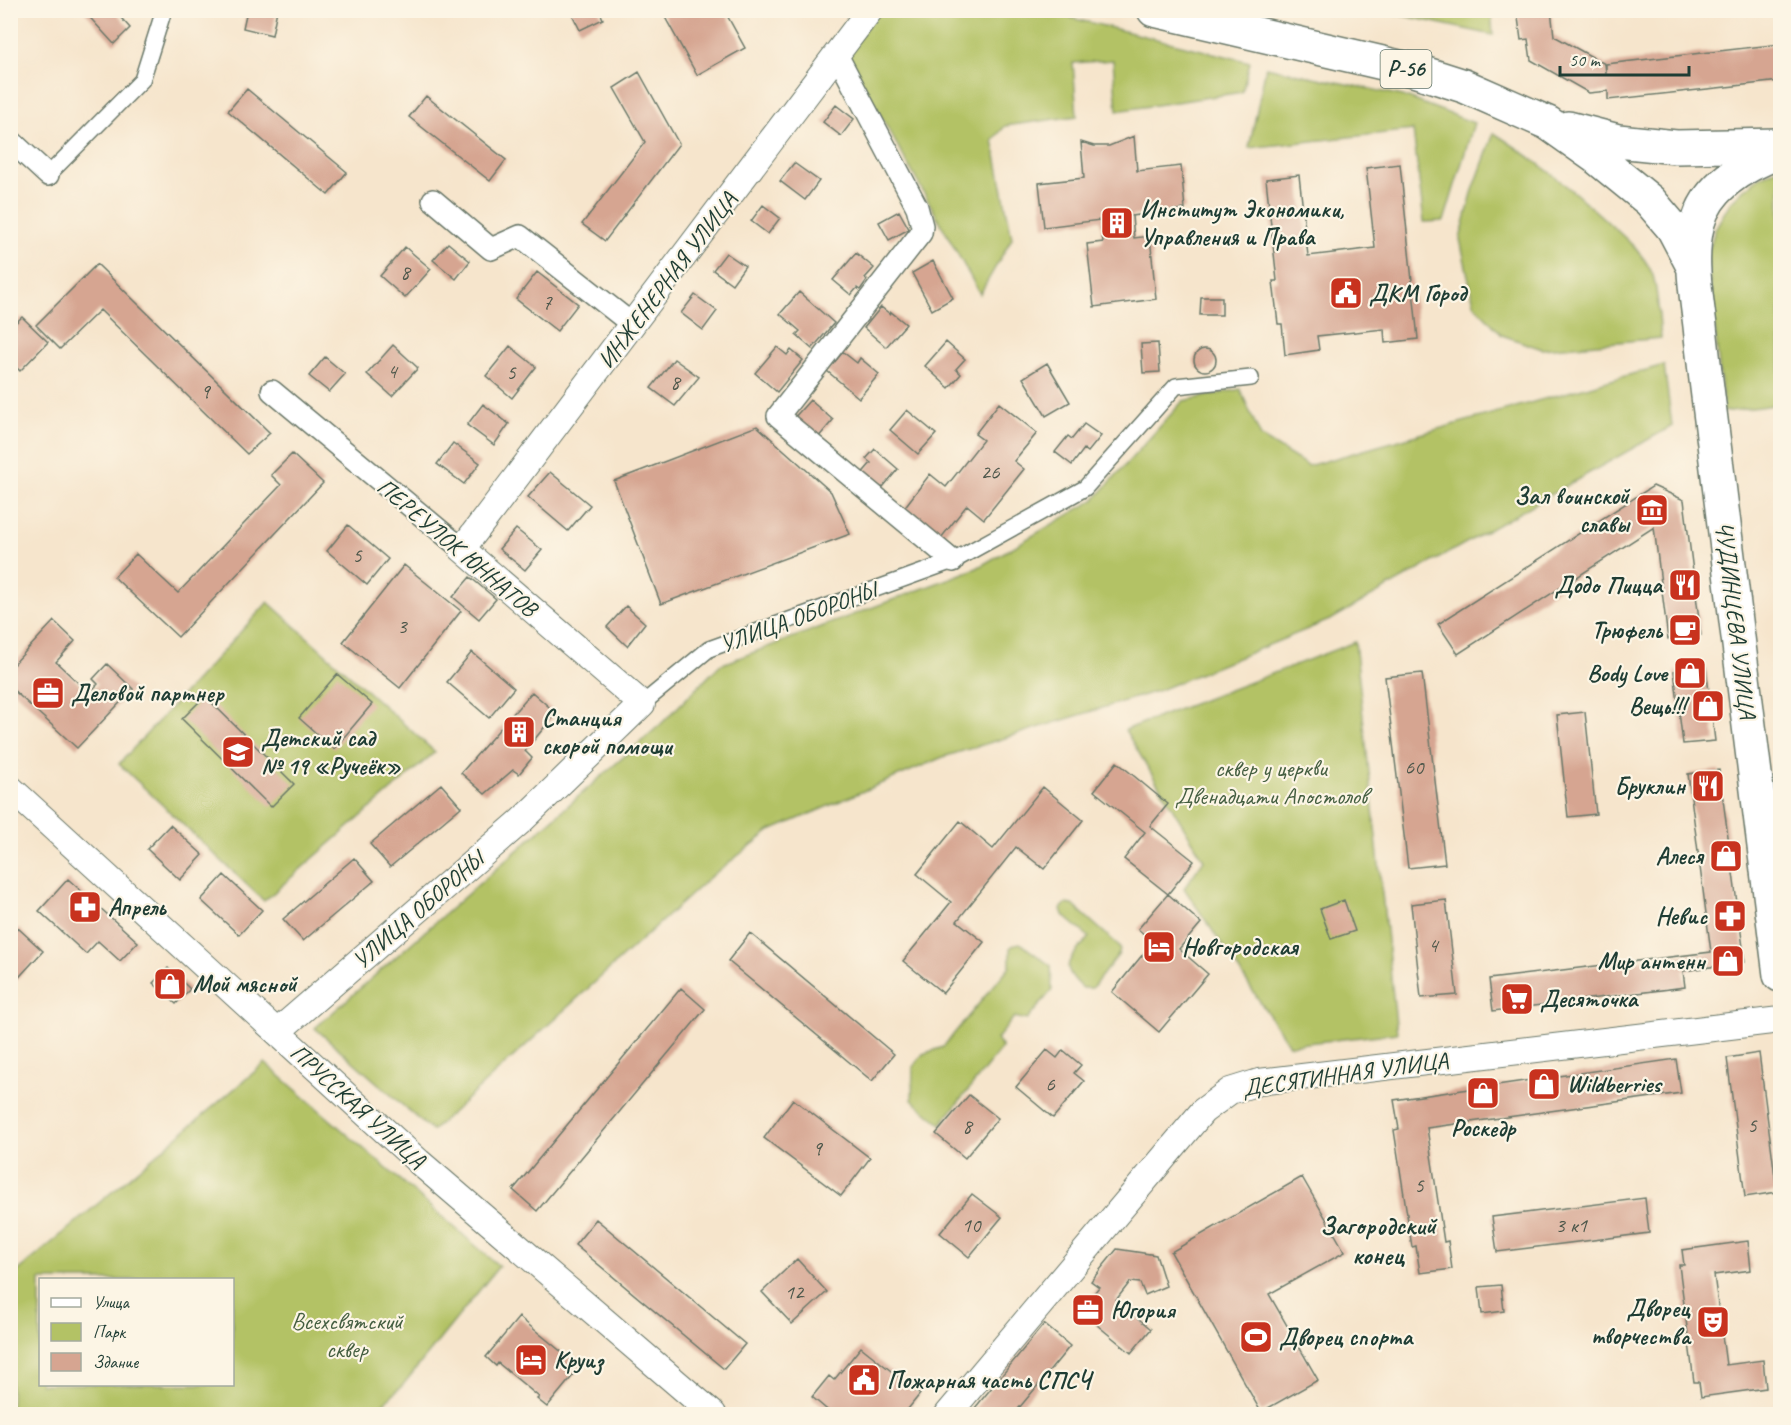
<svg xmlns="http://www.w3.org/2000/svg" width="1791" height="1425" font-family="Caveat,sans-serif">
<style>
.green{fill:#b3c265;stroke:#69804c;stroke-width:1.5;fill-rule:evenodd}
.building{fill:#d6a591}
.lines{fill:none;stroke-linecap:round;stroke-linejoin:round}
.pedestrian-casing{stroke:#6a7869;stroke-width:18}
.minor-casing{stroke:#6a7869;stroke-width:24}
.tertiary-casing{stroke:#6a7869;stroke-width:28}
.primary-casing{stroke:#6a7869;stroke-width:36}
.pedestrian{stroke:#fff;stroke-width:15}
.minor{stroke:#fff;stroke-width:21}
.tertiary{stroke:#fff;stroke-width:26}
.primary{stroke:#fff;stroke-width:33}
.labels{text-anchor:middle;dominant-baseline:central;stroke-width:4.5;stroke-linejoin:round;paint-order:stroke}
.number-label{font-size:21px;fill:#4d574b}
.shield{fill:#fcf5e5;stroke:#617469;stroke-width:1.5}
.shield-label{font-size:22px;font-weight:bold;fill:#1f3d34}
.poi-label{font-size:24px;font-weight:bold;fill:#1f3d34;stroke:#fcf5e5;text-anchor:start}
.street-label{font-size:24px;fill:#1f3d34;stroke:#fcf5e5}
.park-label{font-size:24px;fill:#445e40;stroke:#fcf5e5}
.neighbourhood-label{font-size:26px;font-weight:bold;fill:#1f3d34;stroke:#fcf5e5}
</style>
<rect width="100%" height="100%" fill="#fcf5e5"/>
<filter id="ink" filterUnits="userSpaceOnUse"><feTurbulence type="fractalNoise" baseFrequency=".0167" numOctaves="2"/><feDisplacementMap in="SourceGraphic" scale="12" xChannelSelector="R" yChannelSelector="G"/><feConvolveMatrix kernelMatrix="1 2 1 2 8 2 1 2 1" color-interpolation-filters="sRGB"/></filter>
<filter id="wash" filterUnits="userSpaceOnUse"><feTurbulence type="fractalNoise" baseFrequency=".008" numOctaves="4" result="noise"/><feDisplacementMap in="SourceGraphic" scale="24" xChannelSelector="R" yChannelSelector="G"/><feGaussianBlur stdDeviation="1.35" result="paint"/><feColorMatrix in="noise" values="0 0 0 0 0 0 0 0 0 0 0 0 0 0 0 0 0 1.4 0 .05"/><feComposite in="paint" operator="in"/></filter>
<g filter="url(#wash)">
<rect width="100%" height="100%" fill="#f6e5cc"/>
<path class="green" d="M1039 10 1250 62 1242 92 1117 111 1113 60 1073 63 1077 116 1005 126 993 140 1012 238 980 294 847 55 877 11Z
M1381 11H1491L1493 35Z
M1266 67 1403 96 1474 123 1444 221 1424 222 1413 130 1249 148Z
M1494 133C1532 157 1567 185 1600 215 1619 233 1641 249 1652 273 1658 287 1659 321 1661 338L1542 349 1502 335 1474 304 1460 239 1472 193Z
M1780 167V404L1724 412 1707 257 1715 229 1730 203 1744 189 1760 177Z
M1664 365 1672 426 1332 619 1157 691 943 757 770 831 709 878 432 1131 315 1028 661 724 720 665 977 568 1094 500 1183 401 1240 389 1261 437 1308 466Z
M268 602 435 752 264 901 119 764Z
M1355 642 1397 1033 1289 1045 1184 888 1204 860 1125 730Z
M1065 904 1073 905 1117 944 1120 949 1119 954 1092 988H1083C1056 964 1071 960 1089 937L1063 915 1061 909Z
M1020 943 1051 966 1052 990 1027 1020 1014 1017 997 1039 1002 1048 941 1124 912 1100 913 1067 923 1054 943 1047 1010 966V948L1015 944Z
M265 1063 499 1266 402 1386 371 1414H11V1277ZM40 1280H232V1384H40Z"/>
<g id="blocks">
<path class="building" d="M83 10H114L130 28 114 44Z
M247 10H277L272 35 243 28Z
M570 10H599L603 19 580 30Z
M661 10H724L745 48 697 75Z
M1517 10H1551L1554 36 1605 64 1606 73V64L1780 44V81L1608 100V91L1589 93 1531 60 1528 39 1521 40Z
M639 72 679 144 605 241 582 224 645 142 614 88Z
M247 89 347 172 328 195 228 111Z
M426 96 506 160 490 181 409 117Z
M836 105 854 119 841 136 823 122Z
M1134 136 1137 171 1181 166 1185 209 1132 216 1134 238 1150 236 1156 299 1094 307 1087 244 1103 242 1100 220 1044 227 1039 183 1084 178 1081 142 1094 146H1109Z
M794 163 819 181 805 200 780 181Z
M1400 164 1418 339 1385 343 1384 329 1317 336 1319 350 1285 355 1282 324H1278L1273 281H1277L1266 179 1299 175 1308 256 1375 248 1366 168Z
M763 205 780 218 768 234 751 221Z
M899 211 909 229 889 240 879 222Z
M448 243 470 261 456 279 433 260Z
M405 247 431 269 405 298 380 276Z
M726 253 745 266 732 284 713 270Z
M856 253 874 268 865 278 867 280 860 290 857 288 851 295 833 280Z
M933 261 953 298 932 310 912 273Z
M97 264 270 433 247 454 100 310 60 349 36 325Z
M537 272 578 304 557 331 516 299Z
M799 292 834 323 812 349 796 335 800 331 780 314Z
M695 295 717 311 703 330 681 313Z
M1201 297H1222V315H1200Z
M881 307 890 314 891 312 906 324 886 347 864 328Z
M22 317 48 342 20 371 14 365 10 369V328Z
M946 342 965 359 956 369 961 374 949 388 925 366Z
M1158 343 1160 372 1143 373 1141 344Z
M393 345 418 368 392 396 367 374Z
M510 346 536 367 512 398 486 376Z
M777 347 787 355 791 350 803 360 777 392 755 373Z
M1194 360a11 11 0 1 1 22 0a11 11 0 1 1-22 0Z
M843 352 857 363 860 358 879 374 859 398 827 371Z
M325 357 345 374 329 392 309 376Z
M674 359 699 377 675 406 651 388Z
M1047 363 1070 402 1046 416 1023 378Z
M810 400 833 420 817 439 793 419Z
M999 403 1037 433 1014 461 1024 469 984 519 967 505 941 538 904 508 930 474 946 487 983 440 975 434Z
M483 404 509 424 494 445 467 425Z
M907 410 936 434 918 454 890 430Z
M1084 424 1101 436 1088 452 1084 449 1072 465 1055 452 1068 436 1072 439Z
M757 426 831 492 850 534 661 604 614 481Z
M453 443 480 463 464 484 437 464Z
M875 449 898 469 878 493 859 477 871 463 866 459Z
M1775 452H1780V488H1779Z
M292 454 323 483 178 637 114 577 136 554 178 593 281 485 271 475Z
M550 472 590 505 568 531 528 497Z
M1653 486 1684 500 1701 635 1668 639 1654 527 1458 654 1438 624Z
M348 525 388 559 367 585 327 551Z
M516 529 542 550 525 570 499 549Z
M404 565 461 611 400 688 343 642Z
M470 577 496 599 479 619 453 597Z
M626 606 645 623 627 646 607 627Z
M54 621 75 641 56 662 89 693 98 684 93 679 107 664 133 689 77 748 10 687V668Z
M472 652 514 688 489 718 447 682Z
M1706 667 1715 741 1683 744 1674 671Z
M1422 673 1445 864 1408 868 1385 677Z
M337 674 372 704 334 749 299 718Z
M532 692 556 713 525 751 532 758 519 774 513 770 485 794 461 773Z
M205 696 294 784 271 807 182 719Z
M1585 712 1596 814 1568 817 1557 715Z
M1117 762 1168 804 1150 826 1194 861 1168 894 1124 859 1145 832 1094 791Z
M1719 770 1745 962 1683 971 1685 987 1493 1011 1489 979 1711 952 1688 774Z
M441 784 461 807 390 867 370 844Z
M1043 787 1083 820 1044 869 1016 847 957 921 984 942 943 993 903 961 951 902 917 874 960 821 993 849Z
M170 825 203 855 180 880 147 849Z
M354 858 374 881 303 941 283 919Z
M224 875 262 910 239 935 201 900Z
M68 879 138 942 120 961 98 941 86 954 39 911Z
M1168 894 1201 923 1179 949 1208 974 1159 1032 1112 992 1153 942 1138 929Z
M1344 900 1355 931 1331 939 1320 909Z
M1446 900 1457 995 1421 998 1411 904Z
M18 928 43 951 10 987V937Z
M750 933 894 1054 872 1081 728 961Z
M168 968 190 989 176 1004 153 983Z
M681 988 705 1009 537 1211 513 1190Z
M1047 1050 1057 1058 1063 1050 1081 1065 1074 1073 1084 1081 1053 1118 1016 1087Z
M1759 1053 1777 1192 1745 1197 1727 1058Z
M1676 1059 1681 1093 1427 1128 1444 1242 1448 1241 1452 1269 1420 1273 1416 1246 1412 1247 1394 1130 1399 1129 1394 1100Z
M969 1095 998 1118 965 1158 936 1134Z
M793 1099 870 1158 841 1196 764 1138Z
M1302 1177 1345 1252 1269 1294 1318 1380 1261 1412 1171 1252Z
M972 1194 1002 1217 969 1257 940 1233Z
M1645 1198 1649 1233 1497 1252 1492 1217Z
M596 1219 745 1344 724 1369 575 1245Z
M1748 1241 1751 1270 1714 1275 1726 1365 1763 1360 1766 1388 1701 1397 1699 1382H1694L1679 1265H1684L1682 1250Z
M1117 1249 1156 1255 1166 1286 1145 1295 1140 1283 1130 1282 1116 1300 1151 1329 1131 1353 1080 1311 1099 1287 1091 1281Z
M797 1259 827 1292 792 1324 762 1292Z
M1501 1285 1504 1311 1482 1314 1479 1287Z
M519 1317 580 1367 547 1407 537 1399 539 1397 498 1363 496 1366 486 1357Z
M1044 1324 1070 1346 1034 1390 1014 1414H970Z
M861 1347 920 1394 904 1414H842L837 1410 832 1414 812 1397 829 1376 834 1380Z
M1611 1409 1612 1414H1580V1413Z"/>
</g>
</g>
<g filter="url(#ink)">
<use href="#blocks" fill-opacity="0" stroke="#6a7869" stroke-width="1.5"/>
<g class="lines">
<g class="pedestrian-casing">
<path id="pedestrian" d="M48 175 142 80 164 10
M642 704 709 649 953 561 1085 488 1176 386 1251 378"/>
</g>
<g class="minor-casing">
<path id="minor" d="M837 55 917 207 922 226 921 233 778 416 953 561
M10 140 48 175
M433 200 491 249 520 236 633 325
M272 391 462 549"/>
</g>
<g class="tertiary-casing">
<path id="tertiary" d="M10 788 419 1162 713 1414
M277 1032 521 821 642 704 462 549 870 10
M948 1414 1203 1111 1230 1091 1259 1082 1780 1020"/>
</g>
<g class="primary-casing">
<path id="primary" d="M1154 10 1417 71 1464 86 1548 123 1596 157 1650 201 1673 228 1693 266
M1568 128 1618 141 1676 147 1780 145
M1780 152C1746 164 1708 184 1698 223 1689 257 1696 292 1700 326 1704 368 1710 410 1715 452 1737 626 1759 800 1780 975"/>
</g>
<use href="#pedestrian" class="pedestrian"/>
<use href="#minor" class="minor"/>
<use href="#tertiary" class="tertiary"/>
<use href="#primary" class="primary"/>
</g>
</g>
<defs>
<g id="building-square" transform="scale(1.725)"><rect x="-9" y="-9" width="18" height="18" rx="4" fill="#c8321e" stroke="#fcf5e5"/><path d="M-4-6H4V6H1V3H-1V6H-4ZM-2.5-4.3h1.7v1.8h-1.7ZM.8-4.3h1.7v1.8H.8ZM-2.5-1h1.7V.8h-1.7ZM.8-1h1.7V.8H.8Z" fill="#fff"/></g>
<g id="civic-square" transform="scale(1.725)"><rect x="-9" y="-9" width="18" height="18" rx="4" fill="#c8321e" stroke="#fcf5e5"/><path d="M-.6-6.5H3V-4.5H.6V-3L4-1V1h2V6H-6V1h2V-1L-.6-3ZM-1.2 2.5V6h2.4V2.5Z" fill="#fff"/></g>
<g id="museum-square" transform="scale(1.725)"><rect x="-9" y="-9" width="18" height="18" rx="4" fill="#c8321e" stroke="#fcf5e5"/><path d="M0-6L6-3V-2H-6V-3ZM-5-1h2V3h-2ZM-1-1h2V3h-2ZM3-1h2V3H3ZM-6 4H6V6H-6Z" fill="#fff"/></g>
<g id="restaurant-square" transform="scale(1.725)"><rect x="-9" y="-9" width="18" height="18" rx="4" fill="#c8321e" stroke="#fcf5e5"/><path d="M-5-6h1v4h1v-4h1v4h1v-4h1v5L-1.5 .5V6h-2V.5L-5-1ZM5-6V6H3V1.5H1.5Q1.5-4 5-6Z" fill="#fff"/></g>
<g id="cafe-square" transform="scale(1.725)"><rect x="-9" y="-9" width="18" height="18" rx="4" fill="#c8321e" stroke="#fcf5e5"/><path d="M-5.5-4.5H6V0H3Q3 3.5 0 3.5H-2.5Q-5.5 3.5-5.5 0ZM3-3.2v2h1.7v-2ZM-6 4.5H4V6H-6Z" fill="#fff"/></g>
<g id="shop-square" transform="scale(1.725)"><rect x="-9" y="-9" width="18" height="18" rx="4" fill="#c8321e" stroke="#fcf5e5"/><path d="M-5-2.5h2.3a2.7 3.5 0 0 1 5.4 0H5L5.5 6h-11ZM-1.5-2.5h3a1.5 2.3 0 0 0-3 0Z" fill="#fff"/></g>
<g id="office-square" transform="scale(1.725)"><rect x="-9" y="-9" width="18" height="18" rx="4" fill="#c8321e" stroke="#fcf5e5"/><path d="M-6-3h4V-5.5h4V-3h4V5H-6ZM-1-4.5V-3h2v-1.5ZM-6 0V1H6V0Z" fill="#fff"/></g>
<g id="school-square" transform="scale(1.725)"><rect x="-9" y="-9" width="18" height="18" rx="4" fill="#c8321e" stroke="#fcf5e5"/><path d="M0-5L7-2L0 1L-7-2ZM-4 1L0 2.5L4 1V4Q0 6-4 4Z" fill="#fff"/></g>
<g id="pharmacy-square" transform="scale(1.725)"><rect x="-9" y="-9" width="18" height="18" rx="4" fill="#c8321e" stroke="#fcf5e5"/><path d="M-2-6h4v4h4v4h-4v4h-4v-4h-4v-4h4Z" fill="#fff"/></g>
<g id="hotel-square" transform="scale(1.725)"><rect x="-9" y="-9" width="18" height="18" rx="4" fill="#c8321e" stroke="#fcf5e5"/><path d="M-6-4.5h1.5V1H6V5H4.5V3h-9V5H-6ZM-4 0a1.8 1.8 0 1 1 3.6 0ZM.5 0V-2.5h3Q6-2.5 6 0Z" fill="#fff"/></g>
<g id="supermarket-square" transform="scale(1.725)"><rect x="-9" y="-9" width="18" height="18" rx="4" fill="#c8321e" stroke="#fcf5e5"/><path d="M-6-5.5h2.5l.6 2H6L4.5 2H-2.5L-4.4-4H-6ZM-1.5 3.2a1.3 1.3 0 1 0 .1 0ZM3 3.2a1.3 1.3 0 1 0 .1 0Z" fill="#fff"/></g>
<g id="theatre-square" transform="scale(1.725)"><rect x="-9" y="-9" width="18" height="18" rx="4" fill="#c8321e" stroke="#fcf5e5"/><path d="M-5-5.5Q0-4 5-5.5V0Q5 5 0 6Q-5 5-5 0ZM-3.3-2.5H-1v1.5H-3.3ZM1-2.5H3.3v1.5H1ZM-2.8 1Q0 5.5 2.8 1Z" fill="#fff"/></g>
<g id="stadium-square" transform="scale(1.725)"><rect x="-9" y="-9" width="18" height="18" rx="4" fill="#c8321e" stroke="#fcf5e5"/><path d="M0-5a6.5 5 0 1 0 0 10a6.5 5 0 1 0 0-10ZM-3.5-1.8h7v3.6h-7Z" fill="#fff"/></g>
</defs>
<g fill-rule="evenodd">
<use href="#building-square" x="1117" y="223"/>
<use href="#civic-square" x="1346" y="293"/>
<use href="#museum-square" x="1652" y="510"/>
<use href="#restaurant-square" x="1685" y="585"/>
<use href="#cafe-square" x="1685" y="630"/>
<use href="#shop-square" x="1690" y="673"/>
<use href="#office-square" x="48" y="693"/>
<use href="#shop-square" x="1708" y="706"/>
<use href="#building-square" x="519" y="732"/>
<use href="#school-square" x="238" y="752"/>
<use href="#restaurant-square" x="1708" y="786"/>
<use href="#shop-square" x="1726" y="856"/>
<use href="#pharmacy-square" x="85" y="907"/>
<use href="#pharmacy-square" x="1730" y="916"/>
<use href="#hotel-square" x="1159" y="947"/>
<use href="#shop-square" x="1728" y="961"/>
<use href="#shop-square" x="170" y="984"/>
<use href="#supermarket-square" x="1517" y="999"/>
<use href="#shop-square" x="1544" y="1084"/>
<use href="#shop-square" x="1483" y="1093"/>
<use href="#office-square" x="1088" y="1310"/>
<use href="#theatre-square" x="1713" y="1322"/>
<use href="#stadium-square" x="1256" y="1337"/>
<use href="#hotel-square" x="531" y="1360"/>
<use href="#civic-square" x="864" y="1380"/>
</g>
<g class="labels">
<g class="number-label">
<text x="405" y="272">8</text>
<text x="547" y="302">7</text>
<text x="392" y="371">4</text>
<text x="511" y="372">5</text>
<text x="675" y="382">8</text>
<text x="205" y="391">9</text>
<text x="990" y="472">26</text>
<text x="357" y="555">5</text>
<text x="402" y="626">3</text>
<text x="1414" y="767">60</text>
<text x="1433" y="945">4</text>
<text x="1050" y="1084">6</text>
<text x="1752" y="1125">5</text>
<text x="967" y="1126">8</text>
<text x="817" y="1148">9</text>
<text x="1419" y="1185">5</text>
<text x="971" y="1225">10</text>
<text x="1571" y="1225">3 к1</text>
<text x="794" y="1292">12</text>
</g>
<rect class="shield" x="1380.5" y="50" width="51" height="38" rx="4.5"/>
<g class="shield-label">
<text x="1406" y="69">Р-56</text>
</g>
<g class="poi-label">
<text x="1140" y="209">Институт Экономики,<tspan x="1140" dy="28">Управления и Права</tspan></text>
<text x="1369" y="293">ДКМ Город</text>
<text x="1629" y="496" text-anchor="end">Зал воинской<tspan x="1629" dy="28">славы</tspan></text>
<text x="1662" y="585" text-anchor="end">Додо Пицца</text>
<text x="1662" y="630" text-anchor="end">Трюфель</text>
<text x="1667" y="673" text-anchor="end">Body Love</text>
<text x="71" y="693">Деловой партнер</text>
<text x="1685" y="706" text-anchor="end">Вещь!!!</text>
<text x="542" y="718">Станция<tspan x="542" dy="28">скорой помощи</tspan></text>
<text x="261" y="738">Детский сад<tspan x="261" dy="28">№ 19 «Ручеёк»</tspan></text>
<text x="1685" y="786" text-anchor="end">Бруклин</text>
<text x="1703" y="856" text-anchor="end">Алеся</text>
<text x="108" y="907">Апрель</text>
<text x="1707" y="916" text-anchor="end">Невис</text>
<text x="1182" y="947">Новгородская</text>
<text x="1705" y="961" text-anchor="end">Мир антенн</text>
<text x="193" y="984">Мой мясной</text>
<text x="1540" y="999">Десяточка</text>
<text x="1567" y="1084">Wildberries</text>
<text x="1483" y="1128" text-anchor="middle">Роскедр</text>
<text x="1690" y="1308" text-anchor="end">Дворец<tspan x="1690" dy="28">творчества</tspan></text>
<text x="1111" y="1310">Югория</text>
<text x="1279" y="1337">Дворец спорта</text>
<text x="554" y="1360">Круиз</text>
<text x="887" y="1380">Пожарная часть СПСЧ</text>
</g>
<g class="street-label">
<text transform="translate(667 280) rotate(-53)">ИНЖЕНЕРНАЯ УЛИЦА</text>
<text transform="translate(457 547) rotate(40)">ПЕРЕУЛОК ЮННАТОВ</text>
<text transform="translate(798 617) rotate(-20)">УЛИЦА ОБОРОНЫ</text>
<text transform="translate(1736 620) rotate(83)">ЧУДИНЦЕВА УЛИЦА</text>
<text transform="translate(418 910) rotate(-41)">УЛИЦА ОБОРОНЫ</text>
<text transform="translate(1345 1074) rotate(-8)">ДЕСЯТИННАЯ УЛИЦА</text>
<text transform="translate(358 1106) rotate(42)">ПРУССКАЯ УЛИЦА</text>
</g>
<g class="park-label">
<text x="1271" y="768">сквер у церкви<tspan x="1271" dy="28">Двенадцати Апостолов</tspan></text>
<text x="347" y="1321">Всехсвятский<tspan x="347" dy="28">сквер</tspan></text>
</g>
<g class="neighbourhood-label">
<text x="1378" y="1225">Загородский<tspan x="1378" dy="30">конец</tspan></text>
</g>
</g>
<rect width="1791" height="1425" fill="none" stroke="#fcf5e5" stroke-width="36"/>
<rect x="39" y="1278" width="195" height="108" fill="#fcf5e5" stroke="#a4ab9e" stroke-width="1.5"/>
<rect x="51" y="1298" width="30" height="9" fill="#ffffff" stroke="#a4ab9e" stroke-width="1.5"/>
<text x="93" y="1308" font-size="18" fill="#1f3d34">Улица</text>
<rect x="51" y="1323" width="30" height="18" fill="#b3c265" stroke="#a4ab9e" stroke-width="1.5"/>
<text x="93" y="1338" font-size="18" fill="#1f3d34">Парк</text>
<rect x="51" y="1353" width="30" height="18" fill="#d6a591" stroke="#a4ab9e" stroke-width="1.5"/>
<text x="93" y="1368" font-size="18" fill="#1f3d34">Здание</text>
<path d="M1560 66v9h129v-9" fill="none" stroke="#1f3d34" stroke-width="3"/>
<text x="1569" y="66" font-size="18" fill="#1f3d34" stroke="#fcf5e5" stroke-width="4.5" paint-order="stroke">50 m</text>
</svg>
